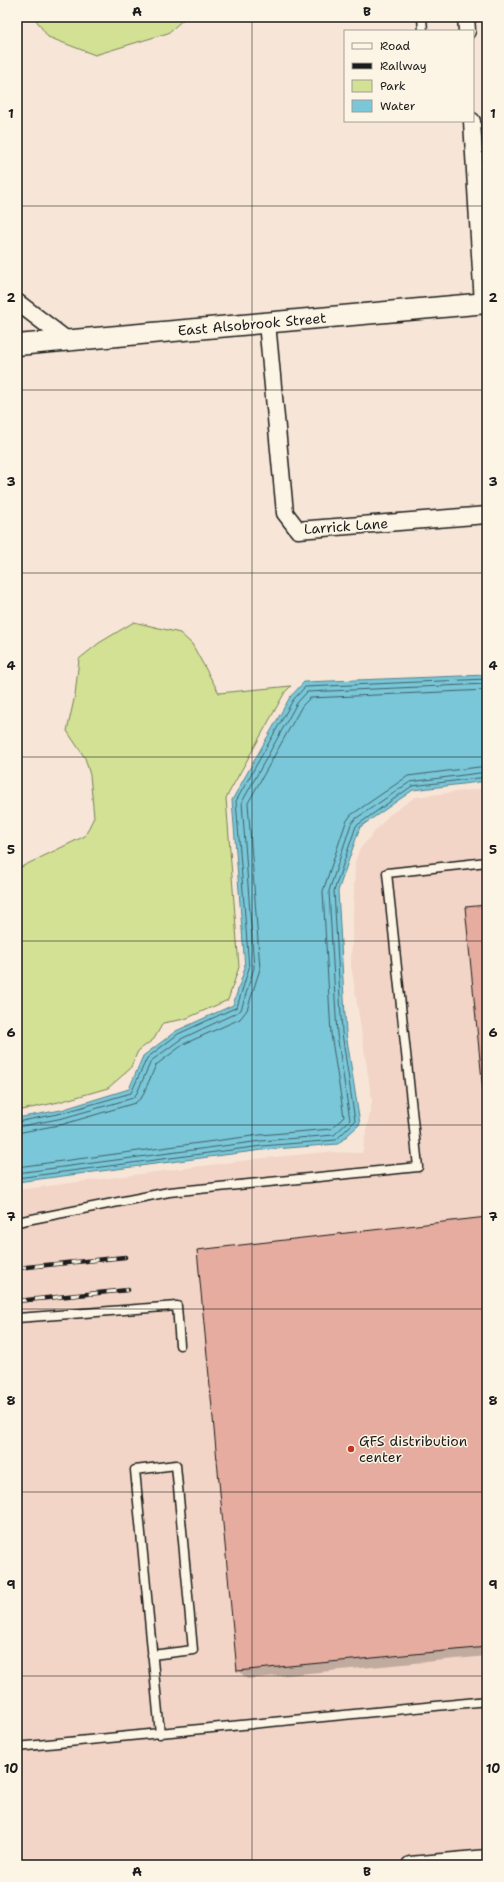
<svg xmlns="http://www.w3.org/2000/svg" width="504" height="1882" font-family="'Shantell Sans',sans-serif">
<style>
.built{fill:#f2d5c6}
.green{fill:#d2e194;stroke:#777e58}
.water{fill:#79c7d8;stroke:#54838d}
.shadow{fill:#0003}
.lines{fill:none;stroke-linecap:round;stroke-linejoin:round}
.shore{stroke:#416067;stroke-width:1}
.building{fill:#e5ac9f;stroke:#1c1c1c}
.service-casing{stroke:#1c1c1c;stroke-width:11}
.minor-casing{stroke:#1c1c1c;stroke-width:19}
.tertiary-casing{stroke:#1c1c1c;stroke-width:23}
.service{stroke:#fcf5e5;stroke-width:8}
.minor{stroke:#fcf5e5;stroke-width:16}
.tertiary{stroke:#fcf5e5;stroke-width:20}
.rail-casing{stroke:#1c1c1c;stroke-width:4.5}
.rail{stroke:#fcf5e5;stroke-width:3;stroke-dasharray:9;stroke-linecap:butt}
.grid{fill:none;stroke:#1c1c1c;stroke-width:1;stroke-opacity:0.55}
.poi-dot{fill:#c8321e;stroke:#fcf5e5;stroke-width:1.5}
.labels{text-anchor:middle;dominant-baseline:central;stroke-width:3;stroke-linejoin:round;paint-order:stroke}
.street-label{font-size:14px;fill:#1c1c1c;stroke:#fcf5e5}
.poi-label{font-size:14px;fill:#1c1c1c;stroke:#fcf5e5;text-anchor:start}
.neatline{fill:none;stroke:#1c1c1c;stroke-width:1.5}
.grid-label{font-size:13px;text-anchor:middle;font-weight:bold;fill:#1c1c1c}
</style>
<rect width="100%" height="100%" fill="#f7e6d7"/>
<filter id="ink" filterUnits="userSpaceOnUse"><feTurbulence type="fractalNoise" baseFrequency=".025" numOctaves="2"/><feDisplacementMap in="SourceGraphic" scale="8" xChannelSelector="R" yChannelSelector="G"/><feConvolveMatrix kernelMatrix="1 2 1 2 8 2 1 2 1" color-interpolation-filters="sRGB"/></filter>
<g filter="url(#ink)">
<path class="built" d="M487 788V1865H17V1190L263 1158 327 1152 362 1153 372 1101 351 965 355 862 359 850 388 816 415 797Z"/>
<path class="green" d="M34 17H186L168 33 95 55 48 37Z
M134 622 180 633 192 644 219 693 291 686 285 692 226 798 239 967 228 1000 185 1019 163 1023 154 1039 138 1051 130 1069 108 1088 59 1102 17 1111V869L85 836 94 817 90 775 85 758 67 731 75 695 79 659 99 643Z"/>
<path class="water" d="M487 675V781L413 790 360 827 338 891 346 1033 360 1124 338 1144 262 1150 17 1182V1118L61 1110 129 1089 143 1056 176 1031 233 1005 245 968 232 800 290 697 304 682Z"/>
<path class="shadow" d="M487 1218V1656L247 1679 238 1670Z"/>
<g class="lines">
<path class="shore" d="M17 1122 62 1113 131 1093 147 1058 178 1034 237 1007 249 968 236 801 293 700 305 687 487 679
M17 1127 63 1118 133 1098 137 1093 151 1061 181 1039 236 1013 241 1010 254 968 242 802 297 703 307 692 487 684
M17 1133 64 1124 135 1103 142 1097 156 1065 184 1044 240 1019 247 1010 260 969 248 803 302 706 310 698 487 690
M17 1167 260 1135 331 1129 344 1117 331 1034 323 891 346 822 351 815 408 776 487 766
M17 1173 261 1141 334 1135 350 1120 337 1034 329 891 351 824 355 819 410 782 487 772
M17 1178 262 1146 336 1140 355 1121 342 1033 334 891 356 826 412 786 487 777"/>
</g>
<path class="building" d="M487 905V1131L465 907Z
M487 1217V1647L237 1671 197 1250Z"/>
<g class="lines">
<g class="service-casing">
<path id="service" d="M422 17 423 31
M17 1222 169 1192 418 1167 387 873 487 862
M17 1318 177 1306 180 1345
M152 1655 193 1650 176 1465 135 1470 160 1734
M17 1747 487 1701"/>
</g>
<g class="minor-casing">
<path id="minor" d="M466 17 467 31
M472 121 483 304
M17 302 67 340
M267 323 285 513 298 530 487 515
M410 1865 487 1858"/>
</g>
<g class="tertiary-casing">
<path id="tertiary" d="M17 345 487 303"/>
</g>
<use href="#service" class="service"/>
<use href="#minor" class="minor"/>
<use href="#tertiary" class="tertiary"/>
<g class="rail-casing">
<path id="rail" d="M17 1268 125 1257
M17 1301 128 1290"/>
</g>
<use href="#rail" class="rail"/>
</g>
</g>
<path class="grid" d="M252 17V1865M17 206H487M17 390H487M17 573H487M17 757H487M17 941H487M17 1125H487M17 1309H487M17 1492H487M17 1676H487"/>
<circle class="poi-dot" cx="351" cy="1449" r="4"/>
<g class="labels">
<g class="street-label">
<text transform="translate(252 324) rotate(-5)">East Alsobrook Street</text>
<text transform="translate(346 526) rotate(-4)">Larrick Lane</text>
</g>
<g class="poi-label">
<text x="359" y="1441">GFS distribution<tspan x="359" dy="16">center</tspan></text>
</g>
</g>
<rect width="504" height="1882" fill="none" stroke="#fcf5e5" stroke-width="44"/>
<rect x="344" y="30" width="130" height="92" fill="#fcf5e5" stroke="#a29e95"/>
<rect x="352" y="43" width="20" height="6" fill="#fcf5e5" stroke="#a29e95"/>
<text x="380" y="50" font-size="12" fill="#1c1c1c">Road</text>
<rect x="352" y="63" width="20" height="6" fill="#1c1c1c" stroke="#a29e95"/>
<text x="380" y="70" font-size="12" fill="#1c1c1c">Railway</text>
<rect x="352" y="80" width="20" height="12" fill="#d2e194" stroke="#a29e95"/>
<text x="380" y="90" font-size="12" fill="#1c1c1c">Park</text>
<rect x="352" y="100" width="20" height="12" fill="#79c7d8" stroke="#a29e95"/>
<text x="380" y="110" font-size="12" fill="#1c1c1c">Water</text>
<rect x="22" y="22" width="460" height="1838" class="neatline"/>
<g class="grid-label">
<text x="137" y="16">A</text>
<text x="367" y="16">B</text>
<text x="11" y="118">1</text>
<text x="493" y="118">1</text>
<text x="11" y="302">2</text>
<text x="493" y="302">2</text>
<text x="11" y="486">3</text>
<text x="493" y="486">3</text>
<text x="11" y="670">4</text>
<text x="493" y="670">4</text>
<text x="11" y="854">5</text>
<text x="493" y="854">5</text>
<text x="11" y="1037">6</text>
<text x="493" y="1037">6</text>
<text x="11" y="1221">7</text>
<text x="493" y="1221">7</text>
<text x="11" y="1405">8</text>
<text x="493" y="1405">8</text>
<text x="11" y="1589">9</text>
<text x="493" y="1589">9</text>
<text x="11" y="1773">10</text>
<text x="493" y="1773">10</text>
<text x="137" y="1876">A</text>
<text x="367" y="1876">B</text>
</g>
</svg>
